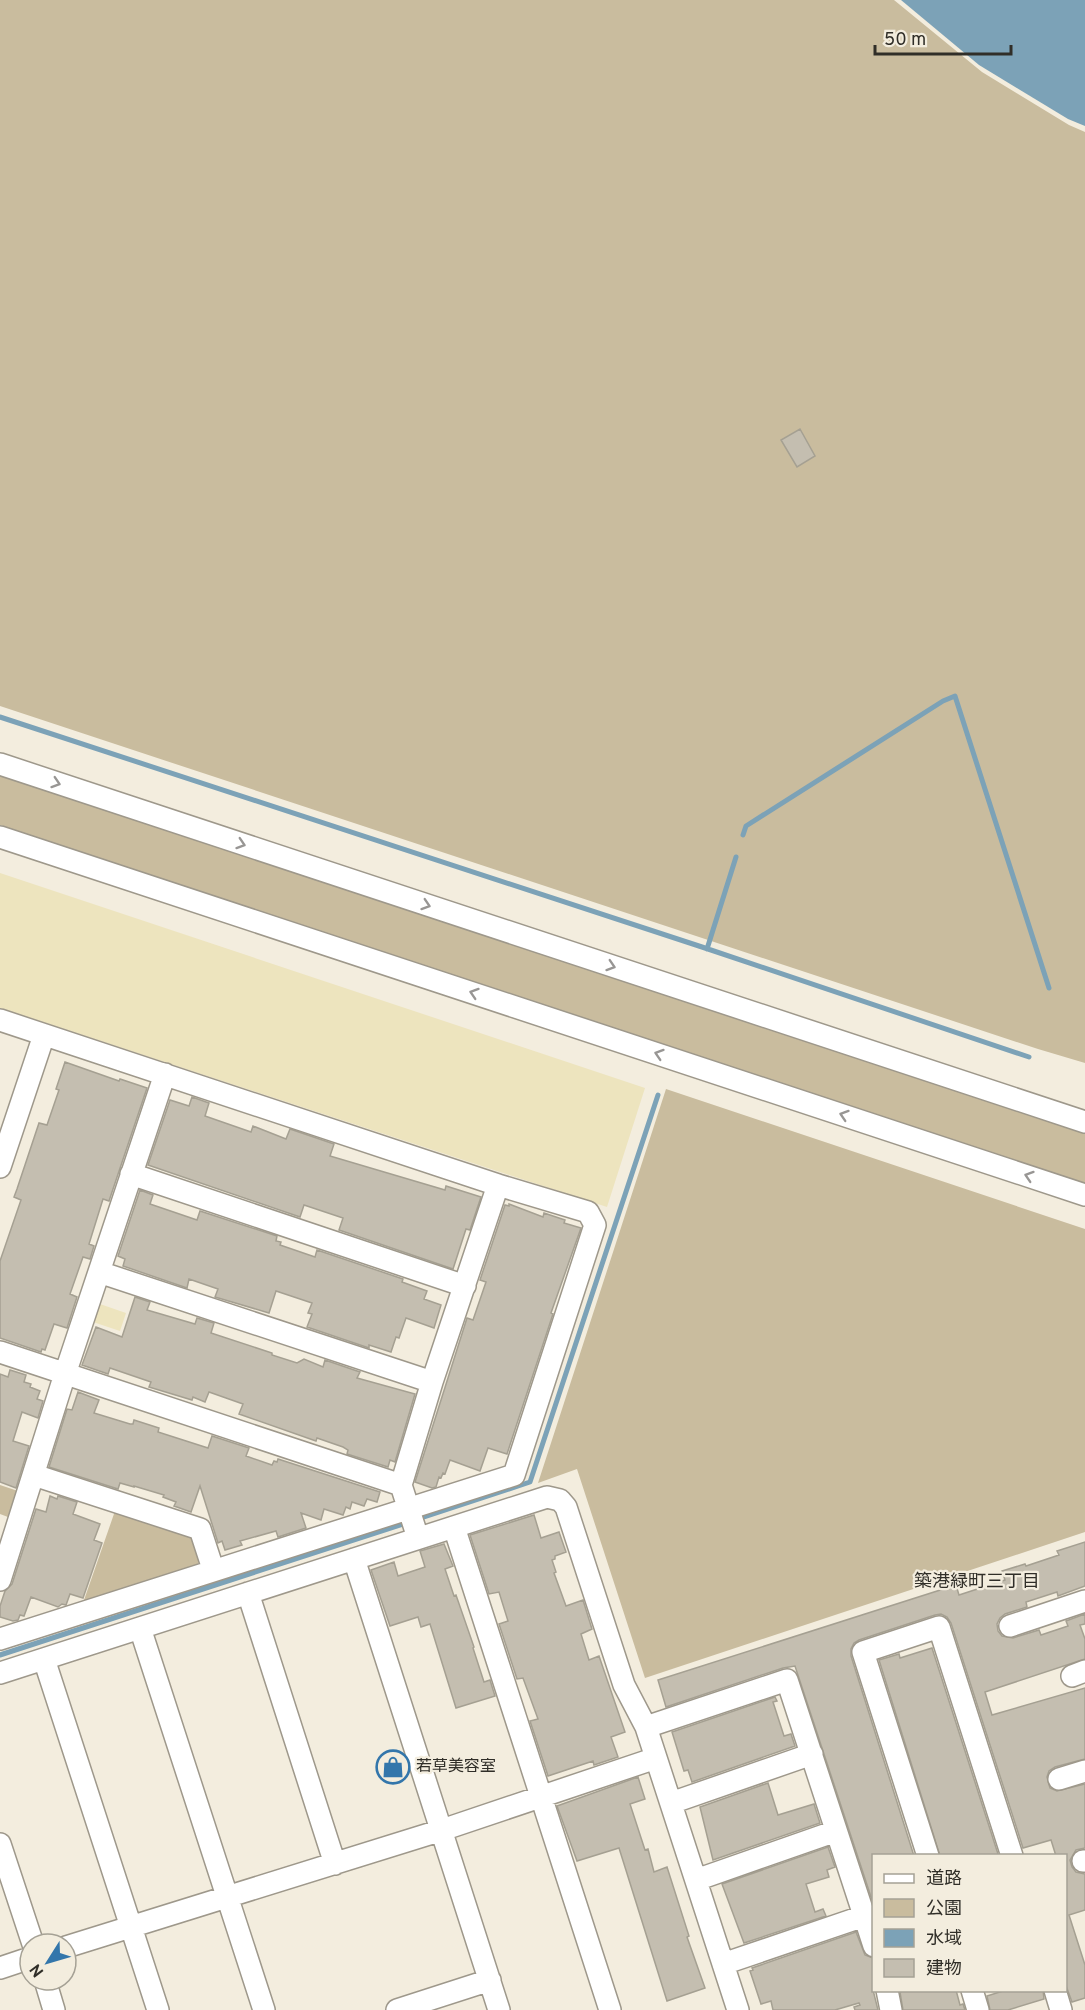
<svg xmlns="http://www.w3.org/2000/svg" width="1085" height="2010" font-family="Overpass,'Noto Sans JP',sans-serif">
<style>
.green{fill:#c9bc9e}
.sand{fill:#ede4be}
.water{fill:#7ca2b7}
.lines{fill:none;stroke-linecap:round;stroke-linejoin:round}
.stream{stroke:#7ca2b7;stroke-width:5}
.building{fill:#c4beb0;stroke:#a5a092;stroke-width:1.5}
.minor-casing{stroke:#9e988b;stroke-width:24}
.minor{stroke:#fff;stroke-width:21}
.oneway{stroke:#989694}
.labels{text-anchor:middle;dominant-baseline:central;stroke-width:4.5;stroke-linejoin:round;paint-order:stroke}
.poi-label{font-size:16px;fill:#302e28;stroke:#f3edde;text-anchor:start}
.neighbourhood-label{font-size:18px;fill:#302e28;stroke:#f3edde}
</style>
<rect width="100%" height="100%" fill="#f3edde"/>
<path class="green" d="M0 0H894L982 72 1069 125 1085 132V1063L1038 1049 0 706Z
M0 776 656 990 1085 1133V1185L0 825Z
M666 1089 1085 1229V1532L645 1678 577 1469 538 1483Z
M0 1485 18 1491 8 1517 0 1514Z
M115 1511 194 1536 202 1557 197 1565 83 1603Z"/>
<path class="sand" d="M0 873 645 1088 607 1207 0 1008Z
M97 1303 126 1313 120 1331 90 1321Z"/>
<path class="water" d="M901 0H1085V126L1068 119 979 65Z"/>
<g class="lines">
<path class="stream" d="M0 717 702 947 1029 1057
M743 835 746 826 943 701 955 696 1049 988
M707 949 736 857
M418 1519 530 1482 658 1095
M0 1655 409 1522"/>
</g>
<path class="building" d="M800 429 815 456 797 467 781 440Z
M65 1062 119 1081 120 1079 147 1088 109 1201 103 1199 89 1244 94 1246 90 1259 83 1257 70 1294 77 1297 67 1328 54 1324 45 1350 42 1349 41 1352 0 1338V1261L21 1200 14 1197 17 1189 39 1123 47 1125 59 1090 56 1089Z
M192 1097 209 1103 205 1116 251 1132 253 1126 286 1139 290 1129 334 1144 330 1156 445 1190 446 1186 481 1197 470 1230 466 1229 453 1269 339 1230 343 1218 304 1205 300 1217 148 1165 170 1100 189 1106Z
M140 1190 153 1195 150 1204 197 1220 200 1211 277 1236 276 1241 281 1242 280 1245 315 1257 317 1250 403 1279 402 1282 427 1291 424 1299 441 1305 434 1328 406 1318 399 1338 396 1337 391 1352 369 1345V1348L307 1327 312 1314 308 1313 312 1303 276 1291 269 1313 215 1297 218 1289 189 1279 187 1288 123 1266 125 1259 118 1256Z
M509 1204 543 1217 544 1213 565 1220 564 1223 581 1228 551 1313 553 1314 507 1454 488 1448 480 1471 450 1460 445 1474 443 1473 441 1478 439 1477 436 1487 432 1488 415 1482 467 1318 473 1320 486 1282 480 1280 505 1205 509 1206Z
M135 1297 150 1302 147 1310 195 1324 197 1318 214 1323 211 1333 272 1353V1355L297 1363 304 1359 323 1367 325 1360 360 1372 357 1378 415 1394 395 1462 390 1460 388 1467 347 1454 348 1450 343 1447 317 1438 316 1441 239 1414 243 1404 209 1392 205 1402 193 1397 192 1400 149 1387 151 1382 110 1368 108 1374 82 1365 96 1327 122 1337Z
M10 1370 26 1375 24 1382 31 1384 30 1387 40 1391 37 1399 43 1401 38 1418 22 1412 13 1441 29 1446 16 1488 0 1482V1374L8 1377Z
M78 1392 99 1400 94 1413 130 1424H133L134 1420 159 1428 158 1432 208 1448 212 1436 249 1448 246 1456 272 1465 274 1461 277 1462 278 1459 380 1492 377 1502 367 1499 364 1506 352 1502 350 1509 346 1507 343 1515 324 1509 321 1520 301 1513 306 1528 278 1537 276 1531 240 1541 242 1545 225 1550 222 1541 218 1543 200 1486 191 1512 174 1506 176 1502 163 1497 164 1495 134 1486V1487L120 1483 118 1489 49 1467 67 1409 72 1410Z
M50 1496 57 1499 58 1496 77 1502 73 1514 100 1524 94 1540 102 1543 83 1598 70 1594 66 1605 62 1604 58 1607 31 1597 24 1616 20 1615 18 1620 13 1621 0 1617V1606L5 1591 12 1584 36 1509 46 1512Z
M534 1515 541 1538 559 1532 566 1552 555 1556V1559L552 1560 556 1572 554 1573 566 1606 583 1600 592 1629 581 1634 589 1660 599 1656 625 1732 611 1737 618 1757 594 1765 593 1761 548 1776 530 1721 538 1719 523 1678 517 1679 499 1624 508 1621 499 1592 489 1594 470 1535Z
M1085 1542V1586L1058 1596 1057 1592 1026 1602 1027 1607 1005 1614 1000 1618 997 1624 998 1631 1002 1636 1013 1638 1039 1630 1041 1635 1068 1626 1066 1621 1085 1614V1624L1080 1625 1085 1639V1659L985 1692 992 1715 1085 1688V1759L1055 1767 1049 1771 1047 1777 1050 1788 1057 1791 1085 1784V1848L1076 1850 1070 1860 1072 1867 1076 1872 1085 1874V1910L1069 1915 1085 1965V1998L1072 2002 1065 1983V1856H1056L1051 1840 1023 1848 951 1623 947 1617 941 1614 935 1615 859 1640 854 1643 851 1649V1656L914 1856H873V1903L795 1666 783 1668 666 1707 658 1680 956 1585 959 1595 1005 1580 1002 1571 1025 1564 1026 1566 1059 1555 1057 1551Z
M444 1544 453 1566 445 1569 454 1596 456 1595 474 1647 473 1648 484 1682 490 1680 495 1696 456 1708 430 1624 421 1627 418 1617 390 1626 371 1570 394 1562 398 1576 425 1567 420 1551Z
M932 1648 998 1854 993 1856H940L879 1660 899 1654 900 1658Z
M775 1697 777 1701 773 1702 784 1736 791 1734 795 1746 692 1782 688 1770 684 1771 672 1732Z
M638 1777 645 1799 630 1804 645 1850 648 1849 654 1872 667 1867 689 1936 687 1937 705 1988 667 2001 619 1848 577 1861 557 1806Z
M768 1783 778 1815 814 1804 820 1823 713 1860 700 1807Z
M828 1847 835 1867 827 1870 829 1877 806 1884 815 1912 823 1909 826 1916 744 1943 722 1884Z
M856 1932 865 1955 873 1958V1990L878 2010H855L854 2007 860 2005 859 2003 835 2010H773L771 2001 761 2004 750 1971 753 1970 752 1968Z
M905 1990H956L960 2005 963 2004 965 2010H903L900 1992Z
M1006 1990H1043L1044 1999 1008 2010H990L987 1996Z"/>
<g class="lines">
<g class="minor-casing">
<path id="minor" d="M0 764 1085 1122
M0 837 1085 1195
M0 1020 498 1185 588 1212 595 1225 514 1475 0 1639
M0 1167 44 1035
M131 1174 465 1286
M99 1272 432 1382
M0 1352 401 1485 418 1538
M34 1475 200 1529 213 1569
M401 1485 432 1382 498 1185
M454 1527 610 2010
M354 1559 499 2010
M0 1580 65 1374 165 1074
M248 1593 335 1864
M1010 1626 1085 1601
M140 1628 264 2010
M44 1659 158 2010
M0 1673 547 1497 560 1500 566 1507 624 1685 646 1727 738 2010
M1072 1676 1085 1671
M646 1727 787 1680 874 1946
M1059 1779 1085 1771
M671 1803 812 1754
M0 1844 33 1944
M928 1856 863 1652 939 1627 1012 1856
M1083 1861H1085
M696 1880 836 1831
M66 1947 442 1830 656 1758
M723 1964 864 1916
M0 1968 30 1958
M45 1980 54 2010
M887 1990 891 2010
M972 1990 978 2010
M1055 1990 1061 2010
M397 2010 490 1980"/>
</g>
<use href="#minor" class="minor"/>
</g>
<defs><path id="oneway-chevron" d="M-2-3.5L2.5 0L-2 3.5" fill="none" stroke-width="1.6" stroke-linecap="round" stroke-linejoin="round" transform="scale(1.5)"/></defs>
<g class="oneway">
<use href="#oneway-chevron" transform="translate(56 783) rotate(18)"/>
<use href="#oneway-chevron" transform="translate(241 844) rotate(18)"/>
<use href="#oneway-chevron" transform="translate(426 905) rotate(18)"/>
<use href="#oneway-chevron" transform="translate(611 966) rotate(18)"/>
<use href="#oneway-chevron" transform="translate(474 993) rotate(-162)"/>
<use href="#oneway-chevron" transform="translate(659 1054) rotate(-162)"/>
<use href="#oneway-chevron" transform="translate(844 1115) rotate(-162)"/>
<use href="#oneway-chevron" transform="translate(1029 1176) rotate(-162)"/>
</g>
<defs>
<g id="shop-ring" transform="scale(1.725)"><circle r="9.5" fill="#f3edde" stroke="#3376ab" stroke-width="1.5"/><path d="M-5-2.5h2.3a2.7 3.5 0 0 1 5.4 0H5L5.5 6h-11ZM-1.5-2.5h3a1.5 2.3 0 0 0-3 0Z" fill="#3376ab"/></g>
</defs>
<g fill-rule="evenodd">
<use href="#shop-ring" x="393" y="1767"/>
</g>
<g class="labels">
<g class="poi-label">
<text x="416" y="1767">若草美容室</text>
</g>
<g class="neighbourhood-label">
<text x="977" y="1582">築港緑町三丁目</text>
</g>
</g>
<rect x="872" y="1854" width="195" height="138" fill="#f3edde" stroke="#a5a195" stroke-width="1.5"/>
<rect x="884" y="1874" width="30" height="9" fill="#ffffff" stroke="#a5a195" stroke-width="1.5"/>
<text x="926" y="1884" font-size="18" fill="#302e28">道路</text>
<rect x="884" y="1899" width="30" height="18" fill="#c9bc9e" stroke="#a5a195" stroke-width="1.5"/>
<text x="926" y="1914" font-size="18" fill="#302e28">公園</text>
<rect x="884" y="1929" width="30" height="18" fill="#7ca2b7" stroke="#a5a195" stroke-width="1.5"/>
<text x="926" y="1944" font-size="18" fill="#302e28">水域</text>
<rect x="884" y="1959" width="30" height="18" fill="#c4beb0" stroke="#a5a195" stroke-width="1.5"/>
<text x="926" y="1974" font-size="18" fill="#302e28">建物</text>
<g transform="translate(48 1962) rotate(233)"><circle r="28" fill="#f3edde" stroke="#a5a195" stroke-width="1.5"/>
<path d="M0-4.5L10 22L0 15L-10 22Z" fill="#3376ab"/>
<text y="-9" font-size="16" font-weight="bold" text-anchor="middle" fill="#302e28">N</text>
</g>
<path d="M875 45v9h136v-9" fill="none" stroke="#302e28" stroke-width="3"/>
<text x="884" y="45" font-size="18" fill="#302e28" stroke="#f3edde" stroke-width="4.5" paint-order="stroke">50 m</text>
</svg>
